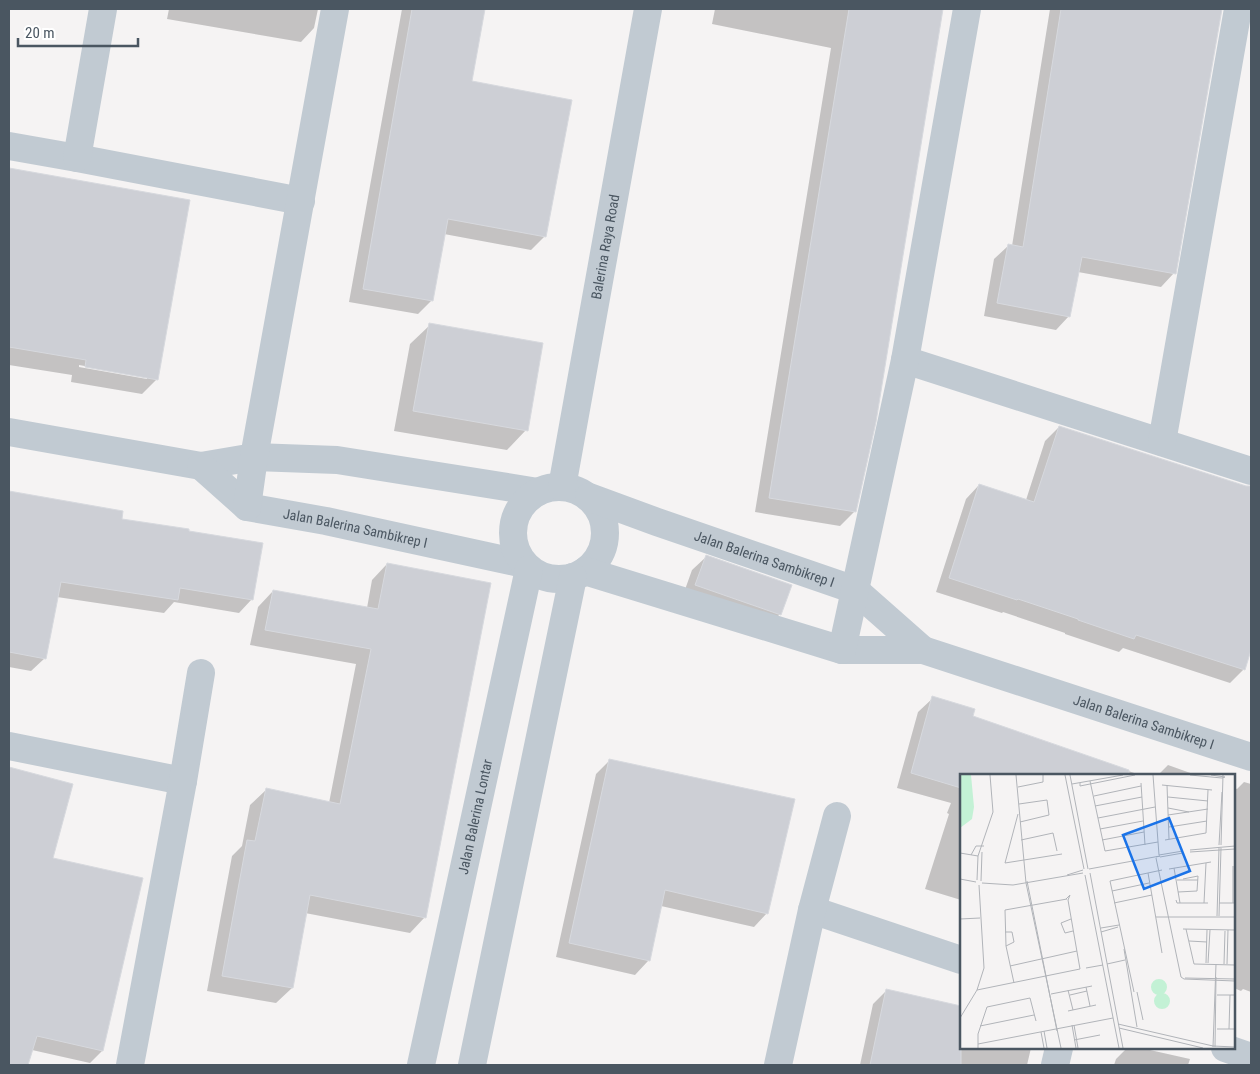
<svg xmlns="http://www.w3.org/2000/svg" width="1260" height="1074" font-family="'Roboto Condensed',sans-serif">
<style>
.shadow{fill:#0003;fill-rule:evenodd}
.building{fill:#cdcfd5;stroke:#d7d9de}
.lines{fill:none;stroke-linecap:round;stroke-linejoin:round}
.minor{stroke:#c1cad2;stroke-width:28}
.labels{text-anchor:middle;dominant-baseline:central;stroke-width:5;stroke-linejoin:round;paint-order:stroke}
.street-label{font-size:14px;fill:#4a5661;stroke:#fff}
.inset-road{fill:none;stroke:#b1b4b9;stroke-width:1}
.view{fill:#1a73e8;fill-opacity:0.15;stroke:#1a73e8;stroke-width:2.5}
.inset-edge{fill:none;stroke:#4a5661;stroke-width:2.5}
</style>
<rect width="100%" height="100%" fill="#f5f3f3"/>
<path class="shadow" d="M169 9H318L314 28 301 42 167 19Z
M402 9H484L471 82 545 236 531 250 444 234 432 300 418 314 349 302Z
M715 9H942L874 422 855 511 840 526 755 512 831 48 712 24Z
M1050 9H1221L1174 273 1161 287 1078 272 1069 316 1056 330 984 316 994 259 1008 246H1012Z
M9 169 189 201 157 379 142 394 71 382 72 375 9 365ZM79 365 147 377V379L79 367Z
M430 325 526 430 507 450 394 431 410 344Z
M1059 427 1246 487H1251V646L1244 669 1230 683 1123 648 1119 652 1065 634V633L1003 612 1002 613 936 592 966 499 979 485 1026 500 1045 441Z
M9 492 122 512 121 520 188 532 252 599 239 613 174 602 164 613 57 597 45 658 31 671 9 667Z
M706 557 780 614 766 628 682 598 692 570Z
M387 564 425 917 410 933 305 913 292 988 276 1003 207 991 232 856 242 846 250 805 266 790 329 803 356 664 250 645 258 607 273 591 367 608 372 580Z
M933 698 972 717 1140 775H961V900L925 889 949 814 947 813 951 803 897 788 918 712Z
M610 760 767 913 754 927 661 906 648 961 635 975 556 957 596 774Z
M1168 765 1196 775H1158Z
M9 769 71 785 52 859 102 1051 90 1063 32 1050 27 1065H9Z
M1244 782 1251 784V992L1243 989 1241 991 1234 988V788L1237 789Z
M887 990 950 1014 961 1016V1048H1031L1027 1065H860L873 1004Z
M1127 1048H1141L1190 1059 1188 1065H1114L1116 1059Z"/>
<path class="building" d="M412 9H485L472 81 572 100 546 237 448 219 433 301 363 289Z
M849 9H943L876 422 856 512 769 498Z
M1061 9H1222L1176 274 1082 257 1070 317 997 303 1008 244 1023 247Z
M9 168 190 200 158 380 85 367 86 360 9 347Z
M429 323 543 343 528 431 413 411Z
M1059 426 1246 486H1251V650L1245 670 1136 635 1134 639 1078 620V619L1018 599 1017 600 949 578 979 484 1034 502Z
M9 491 123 511 122 519 189 529V531L263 543 253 600 180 588 178 600 61 582 46 659 9 652Z
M706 555 792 585 781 615 695 585Z
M387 563 491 583 426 918 310 895 293 988 222 976 247 840 255 841 266 788 340 804 371 649 265 630 273 590 378 609Z
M932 696 975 709 973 716 1129 770V775H961V788L911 773Z
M609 759 795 799 768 914 665 890 650 961 569 943Z
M9 767 73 784 53 858 143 878 103 1051 37 1036 28 1065H9Z
M886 989 961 1006V1065H870Z"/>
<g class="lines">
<g class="minor">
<path d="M9 146 77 158 301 201"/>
<path d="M77 158 103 9"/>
<path d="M905 360 1251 471"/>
<path d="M9 432 201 466 254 457 337 460 538 492"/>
<path d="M1162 442 1238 9"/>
<path id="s1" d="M201 466 247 507 326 521 524 564"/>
<circle cx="559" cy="533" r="46"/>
<path id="s2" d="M562 487 648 9"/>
<path id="s3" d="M589 497 657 522 855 590 923 650"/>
<path d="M247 507 254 457 335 9"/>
<path id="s4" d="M585 571 842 650H923L1251 757"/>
<path d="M842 650 905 360 967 9"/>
<path d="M9 746 183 781"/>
<path d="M812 910 961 960"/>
<path d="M1225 1048 1251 1057"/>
<path d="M130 1065 183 781 201 673"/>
<path id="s5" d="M421 1065 529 569"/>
<path d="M472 1065 573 577"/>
<path d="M778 1065 812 910 837 816"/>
<path d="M1055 1065 1059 1048"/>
</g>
</g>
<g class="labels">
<g class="street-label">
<text stroke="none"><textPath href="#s2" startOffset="244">Balerina Raya Road</textPath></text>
<text stroke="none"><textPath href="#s1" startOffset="172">Jalan Balerina Sambikrep I</textPath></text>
<text stroke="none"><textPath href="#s3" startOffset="186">Jalan Balerina Sambikrep I</textPath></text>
<text stroke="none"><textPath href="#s4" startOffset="582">Jalan Balerina Sambikrep I</textPath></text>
<text stroke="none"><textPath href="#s5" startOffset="254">Jalan Balerina Lontar</textPath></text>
</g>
</g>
<g transform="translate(960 774)">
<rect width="275" height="275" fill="#f5f3f3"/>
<path d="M0 1H11L14 33 12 45 0 54ZM191 213a8 8 0 1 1 16 0a8 8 0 1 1-16 0ZM194 227a8 8 0 1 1 16 0a8 8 0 1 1-16 0Z" fill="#c3f1d5"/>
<path class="inset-road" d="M56 1 66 109 101 274M105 1 124 95M110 1 128 95M193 1 199 81M230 1 262 4M251 1 265 3 262 4M130 7 145 77 198 68M120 9V12L175 1M181 9 185 71M112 10 163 1M202 11 252 16M207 11 209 65M58 13 83 8V1M134 22 181 12M208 23 248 27M59 30 87 26M135 32 182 23M208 34 229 38M58 40 45 89 102 80M208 41 248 35M138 44 195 33M60 48 89 41 87 26M209 53 247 47M140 55 183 47M61 66 93 59 97 77M142 66 184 58M205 66 246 59 248 16M259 71 262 18M261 71 263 1M230 76 275 72M230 78 275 75M0 79 18 82M11 81 16 72H24M199 81 223 77M200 83 223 79M196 84 221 203 224 205M214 94 220 129M129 95 200 82 196 83M209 95 251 88M130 99 163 274M188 99 202 179M107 101 123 96M125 101 159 274M0 105 16 108M17 106 18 82 33 38 30 1M217 106H238M21 107 22 78M67 107 97 257M22 109 53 111 123 99M152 117 189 109M218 118 237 117 238 102 223 105M216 126 217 129H248M154 129 192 121M244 129 246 89M259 129H275M273 129V92M257 142 259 74M259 142 261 74M196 143H275M0 145 20 144M111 145 101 149 105 159 113 157M141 154 159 151M223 155 275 156M226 155 234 190 275 191M45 158H52L54 168 46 172M141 158 158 153M229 167 247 168M164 175 177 253M246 189 247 156M248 189 250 156M147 190 165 186M264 190 265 157M267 190 268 156M50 192 117 177M126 194 143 191M225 204 275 205M224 205 275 207M54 209 46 172 45 136 107 125M126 213 130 232M17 216 120 195 108 126 110 121 106 125M108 216 113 236M174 218 150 107 202 96M177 218 183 246M91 220 132 212M110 221 127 217M257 221H275M108 237 136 231M0 244 17 216 24 194 19 111M158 250 253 272 275 273M112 251 116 274M114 251 118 274M20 252 74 241M159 254 243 274M257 255H275M269 255 270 221M84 257 87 274M81 258 84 274M114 266 140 261M18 270 153 244M253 273 256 190M255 273 256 203M18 274V260L27 233 70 224 76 247"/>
<path class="view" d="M209 44 230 97 184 115 163 61Z"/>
<rect width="275" height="275" class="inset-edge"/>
</g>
<rect width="1260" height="1074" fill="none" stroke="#4a5661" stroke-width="20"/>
<path d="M18 38v8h120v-8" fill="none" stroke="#4a5661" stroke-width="2.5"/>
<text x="25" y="38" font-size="15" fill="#4a5661" stroke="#ffffff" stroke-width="4" paint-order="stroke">20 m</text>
</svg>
